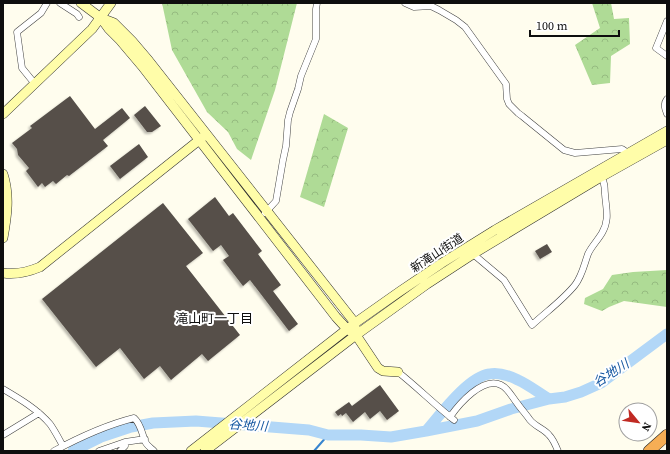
<svg xmlns="http://www.w3.org/2000/svg" width="670" height="454" font-family="'Source Serif 4','Noto Sans JP',serif">
<style>
.forest{fill:url(#forest-crowns)}
.lines{fill:none;stroke-linecap:round;stroke-linejoin:round}
.stream{stroke:#3885cf;stroke-width:2}
.river{stroke:#b2d7f7;stroke-width:11}
.building{fill:#56504a;filter:url(#shadow)}
.street-casing{stroke:#414141;stroke-width:7}
.secondary-casing{stroke:#303030;stroke-width:10}
.highway-casing{stroke:#1f1f1f;stroke-width:12}
.street{stroke:#fff;stroke-width:6}
.secondary{stroke:#fffda9;stroke-width:9}
.highway{stroke:#f6ae55;stroke-width:11}
.labels{text-anchor:middle;dominant-baseline:central;stroke-width:4;stroke-linejoin:round;paint-order:stroke}
.street-label{font-size:12px;fill:#0e0e0e;stroke:#fff}
.neighbourhood-label{font-size:13px;fill:#0e0e0e;stroke:#fff}
.water-label{font-size:13px;font-style:italic;fill:#1557a1;stroke:#fff}
</style>
<defs>
<pattern id="forest-crowns" width="20" height="18" patternUnits="userSpaceOnUse"><rect width="20" height="18" fill="#afdb96"/><path d="M2 6a3 3 0 1 1 6 0M12 15a3 3 0 1 1 6 0" fill="none" stroke="#95bb80"/></pattern>
<filter id="shadow"><feDropShadow dx="-2" dy="2" stdDeviation="1" flood-color="#0004"/></filter>
</defs>
<rect width="100%" height="100%" fill="#fffdee"/>
<path class="forest" d="M162 3H297L275 90 251 160 237 149 228 132 207 112 172 50Z
M592 3H611L614 19 629 18 630 44 611 56 610 83 592 85 575 45 600 28Z
M324 114 348 128 324 207 300 197Z
M667 270V307L624 301 609 307 602 311 584 304 585 298 603 289 612 275 633 272Z"/>
<g class="lines">
<path class="stream" d="M314 451 328 435"/>
<path class="river" d="M426 431C440 415 468 377 489 374 498 372 510 376 518 380 529 385 539 393 549 399
M73 451 101 437 131 427 153 423 196 421 309 430 328 435H361L391 437 426 431 477 421 511 409 549 399 565 397 581 392 601 383 667 334"/>
</g>
<path class="building" d="M70 96 95 129 122 108 130 118 103 140 108 146 69 176 67 175 56 184 53 181 45 187 42 183 38 187 26 171 29 168 18 155 17 149 12 143 32 128 30 126Z
M145 106 161 126 152 132H147L134 115Z
M139 144 148 157 120 179 110 166Z
M215 197 229 216 233 213 262 251 258 254 281 285 273 291 298 324 289 331 250 280 243 286 223 260 229 256 221 245 213 251 188 219Z
M163 203 203 253 186 266 240 335 208 361 202 354 171 380 160 366 144 379 120 348 96 367 42 299Z
M547 244 552 252 540 259 535 251Z
M380 385 399 411 387 420 380 411 370 419 365 412 353 422 346 413 342 416 341 414 338 416 335 412 349 402 352 406Z"/>
<g class="lines">
<g class="street-casing">
<path id="street" d="M60 3 77 14 79 17
M405 3 414 7 431 6 439 10 456 20 465 27 506 84 507 99 509 104 518 113 522 116 564 150 575 153 622 149 628 153
M667 21 656 48 667 56
M35 84 22 68 17 32 41 13 47 3
M667 99C663 104 665 109 667 114
M265 213 276 201 283 160 286 146 288 120 290 112 298 89 301 76 316 39V9L317 3
M473 254 504 280 532 325C546 312 563 300 575 285 582 276 584 265 588 254 591 247 598 240 602 233 610 219 606 209 605 194 604 186 606 184 601 177
M398 372C417 387 435 405 454 420
M3 389C20 399 37 409 50 424 55 431 59 439 63 446
M450 417C459 404 483 376 501 385 508 388 512 397 517 403 521 409 526 414 530 420 536 427 544 429 549 435 553 439 556 446 558 451
M3 435 39 413
M54 451C80 437 106 425 134 418 141 424 142 434 145 441 146 445 151 448 154 451
M99 451 125 442 145 439
M120 451 125 446V442"/>
</g>
<g class="secondary-casing">
<path id="secondary" d="M81 3 101 18 114 23 132 41 149 61 355 323V329
M101 18 109 29 120 40 142 66 336 317 347 329 356 335 378 368 383 371 398 372
M3 114 92 29 111 3
M3 174C10 195 7 216 3 238
M3 273C16 275 28 272 40 267L203 137
M191 451 355 323 399 292 442 263 495 230 667 131
M205 451 356 335 427 284 473 254 516 228 601 177 667 140"/>
</g>
<g class="highway-casing">
<path id="highway" d="M649 451 667 435"/>
</g>
<use href="#street" class="street"/>
<use href="#secondary" class="secondary"/>
<use href="#highway" class="highway"/>
</g>
<g class="labels">
<g class="street-label">
<text transform="translate(437 253) rotate(-33)">新滝山街道</text>
</g>
<g class="neighbourhood-label">
<text x="214" y="318">滝山町一丁目</text>
</g>
<g class="water-label">
<text transform="translate(611 373) rotate(-33)">谷地川</text>
<text transform="translate(248 425) rotate(4)">谷地川</text>
</g>
</g>
<rect width="670" height="454" fill="none" stroke="#0e0e0e" stroke-width="8"/>
<g transform="translate(638 422) rotate(119)"><circle r="19" fill="#ffffff" stroke="#9f9f9f"/>
<path d="M0-3L7 15L0 10L-7 15Z" fill="#c02a23"/>
<text y="-6" font-size="11" font-weight="bold" text-anchor="middle" fill="#0e0e0e">N</text>
</g>
<path d="M530 30v6h89v-6" fill="none" stroke="#0e0e0e" stroke-width="2"/>
<text x="536" y="30" font-size="12" fill="#0e0e0e" stroke="#ffffff" stroke-width="3" paint-order="stroke">100 m</text>
</svg>
